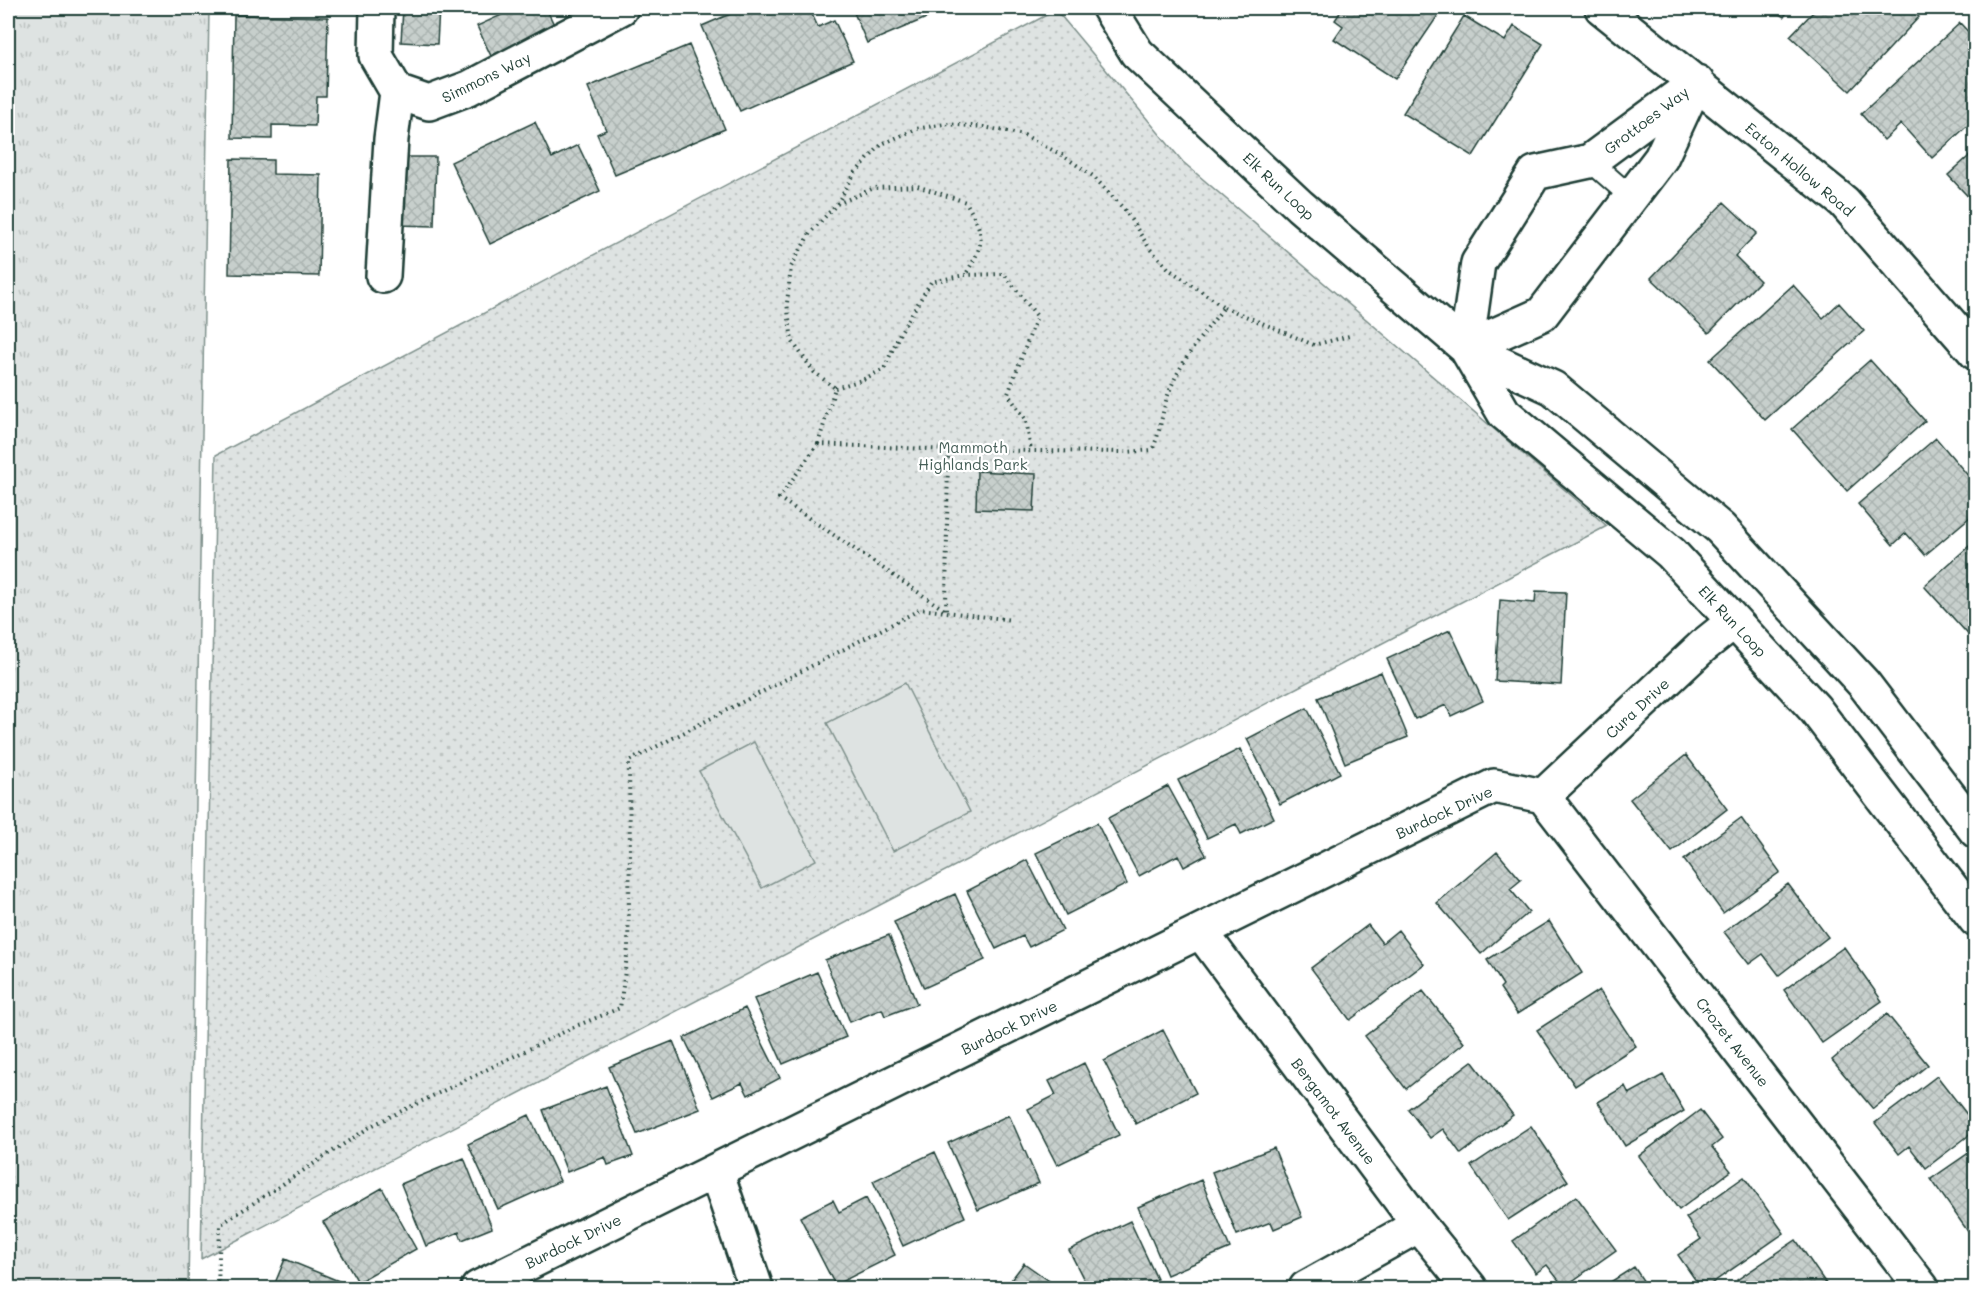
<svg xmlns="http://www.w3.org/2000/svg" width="1983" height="1296" font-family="Mali,sans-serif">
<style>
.grass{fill:url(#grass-tufts);stroke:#7e908b;stroke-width:1.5}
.park{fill:url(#park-dots);stroke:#7e908b;stroke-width:1.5}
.garden{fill:#dee3e2;stroke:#7e908b;stroke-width:1.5}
.building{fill:url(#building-cross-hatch);stroke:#1f3d34;stroke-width:1.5}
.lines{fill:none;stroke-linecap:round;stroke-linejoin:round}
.lane-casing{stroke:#1f3d34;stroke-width:24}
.street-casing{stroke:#1f3d34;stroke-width:38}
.path{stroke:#1f3d34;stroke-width:4;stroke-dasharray:1.5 4.5;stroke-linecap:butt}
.lane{stroke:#fff;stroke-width:20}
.street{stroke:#fff;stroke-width:33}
.labels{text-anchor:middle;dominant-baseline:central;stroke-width:4.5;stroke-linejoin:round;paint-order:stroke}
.street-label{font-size:15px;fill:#1f3d34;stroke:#fff}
.park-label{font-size:15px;fill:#455e57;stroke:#fff}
</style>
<defs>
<pattern id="grass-tufts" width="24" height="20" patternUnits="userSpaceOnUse" patternTransform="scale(1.5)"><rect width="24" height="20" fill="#dee3e2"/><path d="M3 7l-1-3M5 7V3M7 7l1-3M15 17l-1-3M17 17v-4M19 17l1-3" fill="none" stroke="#bec4c2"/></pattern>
<pattern id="park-dots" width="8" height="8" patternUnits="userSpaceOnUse" patternTransform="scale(1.5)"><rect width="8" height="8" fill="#dee3e2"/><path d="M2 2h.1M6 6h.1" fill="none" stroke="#bec4c2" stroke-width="1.8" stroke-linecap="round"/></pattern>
<pattern id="building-cross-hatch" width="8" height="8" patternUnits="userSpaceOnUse" patternTransform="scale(1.5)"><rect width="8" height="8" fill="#c7cfcc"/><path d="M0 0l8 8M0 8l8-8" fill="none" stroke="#aab3b0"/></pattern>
</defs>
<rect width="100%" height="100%" fill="#fff"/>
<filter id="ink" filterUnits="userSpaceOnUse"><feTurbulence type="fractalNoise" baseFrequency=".0167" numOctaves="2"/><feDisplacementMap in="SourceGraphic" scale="12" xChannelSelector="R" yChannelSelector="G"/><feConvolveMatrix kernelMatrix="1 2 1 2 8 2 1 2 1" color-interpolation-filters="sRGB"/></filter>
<g filter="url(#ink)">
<path class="grass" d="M8 8H209L188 1288H8Z"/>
<path class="park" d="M1056 10 1183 162 1607 526 201 1259 216 455Z"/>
<path class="garden" d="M905 683 970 812 893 851 827 723Z
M754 742 816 860 762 888 699 771Z"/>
<path class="building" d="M403 8H439L437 44 401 42Z
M517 8H546L556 29 492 58 477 26Z
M744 8H809L818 27 834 20 853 61 740 111 702 26Z
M852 8H950L867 43Z
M1343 8H1443L1395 79 1334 39 1343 26 1335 20Z
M1770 8H1790L1784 17Z
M1817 8H1909L1919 17 1850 91 1790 36Z
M234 15 328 17 326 96H316L315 126 272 125V139L232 138Z
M1464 16 1505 41 1514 26 1543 44 1473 156 1403 113Z
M1960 23 1976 40V118L1932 158 1901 124 1884 140 1861 114Z
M689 45 725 129 615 175 597 134 606 130 588 87Z
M535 122 552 158 578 145 600 191 490 244 451 162Z
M1976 150V205L1948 175Z
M399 157H436L434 226 397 225Z
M231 159 273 160V174L321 175 319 276 229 274Z
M1724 202 1757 233 1735 256 1760 281 1709 333 1651 278Z
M1793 285 1823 318 1839 303 1864 331 1765 420 1710 360Z
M1870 360 1925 421 1847 491 1792 429Z
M1936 438 1976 485V512L1925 555 1906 533 1893 545 1858 504Z
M977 471 1036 474 1034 511 976 509Z
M1976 540V643L1924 586Z
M1536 591 1566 592 1561 685 1495 681 1500 600 1535 603Z
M1450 630 1483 701 1451 716 1446 705 1415 719 1387 659Z
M1381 672 1408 737 1345 763 1318 698Z
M1307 708 1340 773 1280 804 1247 739Z
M1240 749 1274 818 1241 834 1236 824 1207 838 1178 780Z
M1686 755 1727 809 1672 852 1630 799Z
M1168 786 1206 855 1184 867 1178 855 1139 876 1108 818Z
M1741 818 1780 872 1723 913 1684 860Z
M1097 823 1127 884 1066 915 1036 853Z
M1497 852 1521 880 1510 889 1529 912 1481 954 1437 903Z
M1027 860 1063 930 1029 947 1023 936 996 949 967 891Z
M1788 884 1828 937 1779 975 1763 954 1749 964 1724 932Z
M955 894 985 960 924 988 894 922Z
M1549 921 1582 973 1517 1014 1500 988 1503 985 1487 960Z
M1368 925 1382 943 1398 930 1424 964 1350 1020 1311 968Z
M889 935 917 1004 885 1016 882 1009 850 1022 825 960Z
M1844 947 1882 1001 1822 1043 1784 990Z
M817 972 846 1037 783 1064 754 999Z
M1599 990 1636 1046 1575 1086 1537 1030Z
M1423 991 1464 1043 1406 1089 1365 1036Z
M745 1008 780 1078 748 1095 742 1083 713 1097 684 1038Z
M1887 1014 1928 1065 1873 1109 1832 1060Z
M1163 1030 1196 1093 1136 1124 1104 1061Z
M673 1041 700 1109 637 1134 609 1067Z
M1472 1061 1513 1115 1461 1154 1443 1129 1430 1138 1408 1109Z
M1084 1063 1119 1135 1057 1165 1028 1109 1056 1095 1049 1081Z
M1663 1075 1684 1111 1625 1146 1598 1102 1625 1086 1629 1094Z
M1937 1076 1976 1126V1130L1926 1168 1909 1146 1899 1154 1875 1123Z
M606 1086 633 1156 608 1165 605 1157 567 1172 543 1110Z
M1700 1110 1722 1139 1712 1147 1731 1171 1679 1210 1639 1156Z
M529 1115 560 1181 498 1209 468 1144Z
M1009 1115 1039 1183 978 1210 948 1143Z
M1531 1126 1568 1181 1508 1220 1471 1166Z
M1274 1148 1302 1217 1274 1229 1271 1222 1237 1235 1212 1172Z
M1976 1148V1229L1969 1233 1931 1179Z
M935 1152 965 1217 903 1246 873 1181Z
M464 1158 492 1228 462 1240 459 1232 426 1246 401 1184Z
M1744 1177 1784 1233 1705 1288H1701L1678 1255 1701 1239 1686 1218Z
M1201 1180 1230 1248 1167 1275 1138 1207Z
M382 1188 416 1249 358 1282 323 1222Z
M1576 1196 1616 1250 1564 1287 1547 1265 1536 1273 1513 1241Z
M866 1198 895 1255 835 1285 800 1217 833 1200 839 1212Z
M1130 1221 1157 1279 1138 1288H1088L1069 1250Z
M1796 1240 1829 1288H1743L1737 1280Z
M285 1259 346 1284 344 1288H273Z
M1024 1263 1059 1288H1005Z
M1634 1267 1648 1288H1601Z"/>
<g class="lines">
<g class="lane-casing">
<path id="lane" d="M1590 161 1630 196"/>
</g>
<g class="street-casing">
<path id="street" d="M377 8 376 56 397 92 429 103 469 88 621 8
M1109 8 1137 53 1300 206 1466 348 1553 388 1720 528 1864 684 1976 831
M1602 8 1844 202 1976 353
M383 276 391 139 397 92
M1466 348 1504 413 1671 553 1815 709 1976 920
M1466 348 1478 263 1535 173 1590 161 1697 82
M1466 348 1542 314 1661 158 1693 89
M1543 796 1922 1288
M1543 796 1703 646 1733 622
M1201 932 1419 1225 1470 1288
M716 1171 756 1288
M478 1288 1494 786 1543 796
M1306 1288 1419 1225"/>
</g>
<path class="path" d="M837 204 874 188 917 186 966 202C985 236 986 240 966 274
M1224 307 1314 345 1349 336
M835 388 862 380 884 369 900 333 931 282 965 275 1004 274 1037 316 1008 394 1026 420 1031 451
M818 444 835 388 814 372 792 341 787 303 791 267 810 233 837 204 855 173 882 144 916 129 945 124 984 127 1024 135 1062 155 1093 176 1124 209 1150 249 1170 270 1224 307C1201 337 1177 365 1166 401 1161 418 1160 434 1152 450L1127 452 948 450
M818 444 948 450 946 611 779 498Z
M218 1288 220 1225 373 1125 574 1027 620 1008 628 948 630 855 629 761 921 609 1012 620"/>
<use href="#lane" class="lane"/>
<use href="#street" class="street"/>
</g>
</g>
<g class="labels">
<g class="street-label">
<text transform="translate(486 77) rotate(-26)">Simmons Way</text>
<text transform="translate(1646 120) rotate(-37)">Grottoes Way</text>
<text transform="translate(1800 169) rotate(40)">Eaton Hollow Road</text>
<text transform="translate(1279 186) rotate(43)">Elk Run Loop</text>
<text transform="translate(1733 621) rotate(47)">Elk Run Loop</text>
<text transform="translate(1637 708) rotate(-43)">Cura Drive</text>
<text transform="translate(1444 812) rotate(-25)">Burdock Drive</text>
<text transform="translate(1009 1027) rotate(-26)">Burdock Drive</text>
<text transform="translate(1733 1042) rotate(52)">Crozet Avenue</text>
<text transform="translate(1334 1111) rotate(53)">Bergamot Avenue</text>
<text transform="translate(573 1241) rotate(-26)">Burdock Drive</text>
</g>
<g class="park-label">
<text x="973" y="447">Mammoth<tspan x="973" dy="17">Highlands Park</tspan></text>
</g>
</g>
<rect width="1983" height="1296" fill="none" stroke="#fff" stroke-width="30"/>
<rect x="15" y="15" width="1953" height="1266" fill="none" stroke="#1f3d34" stroke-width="2" filter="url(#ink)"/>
</svg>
